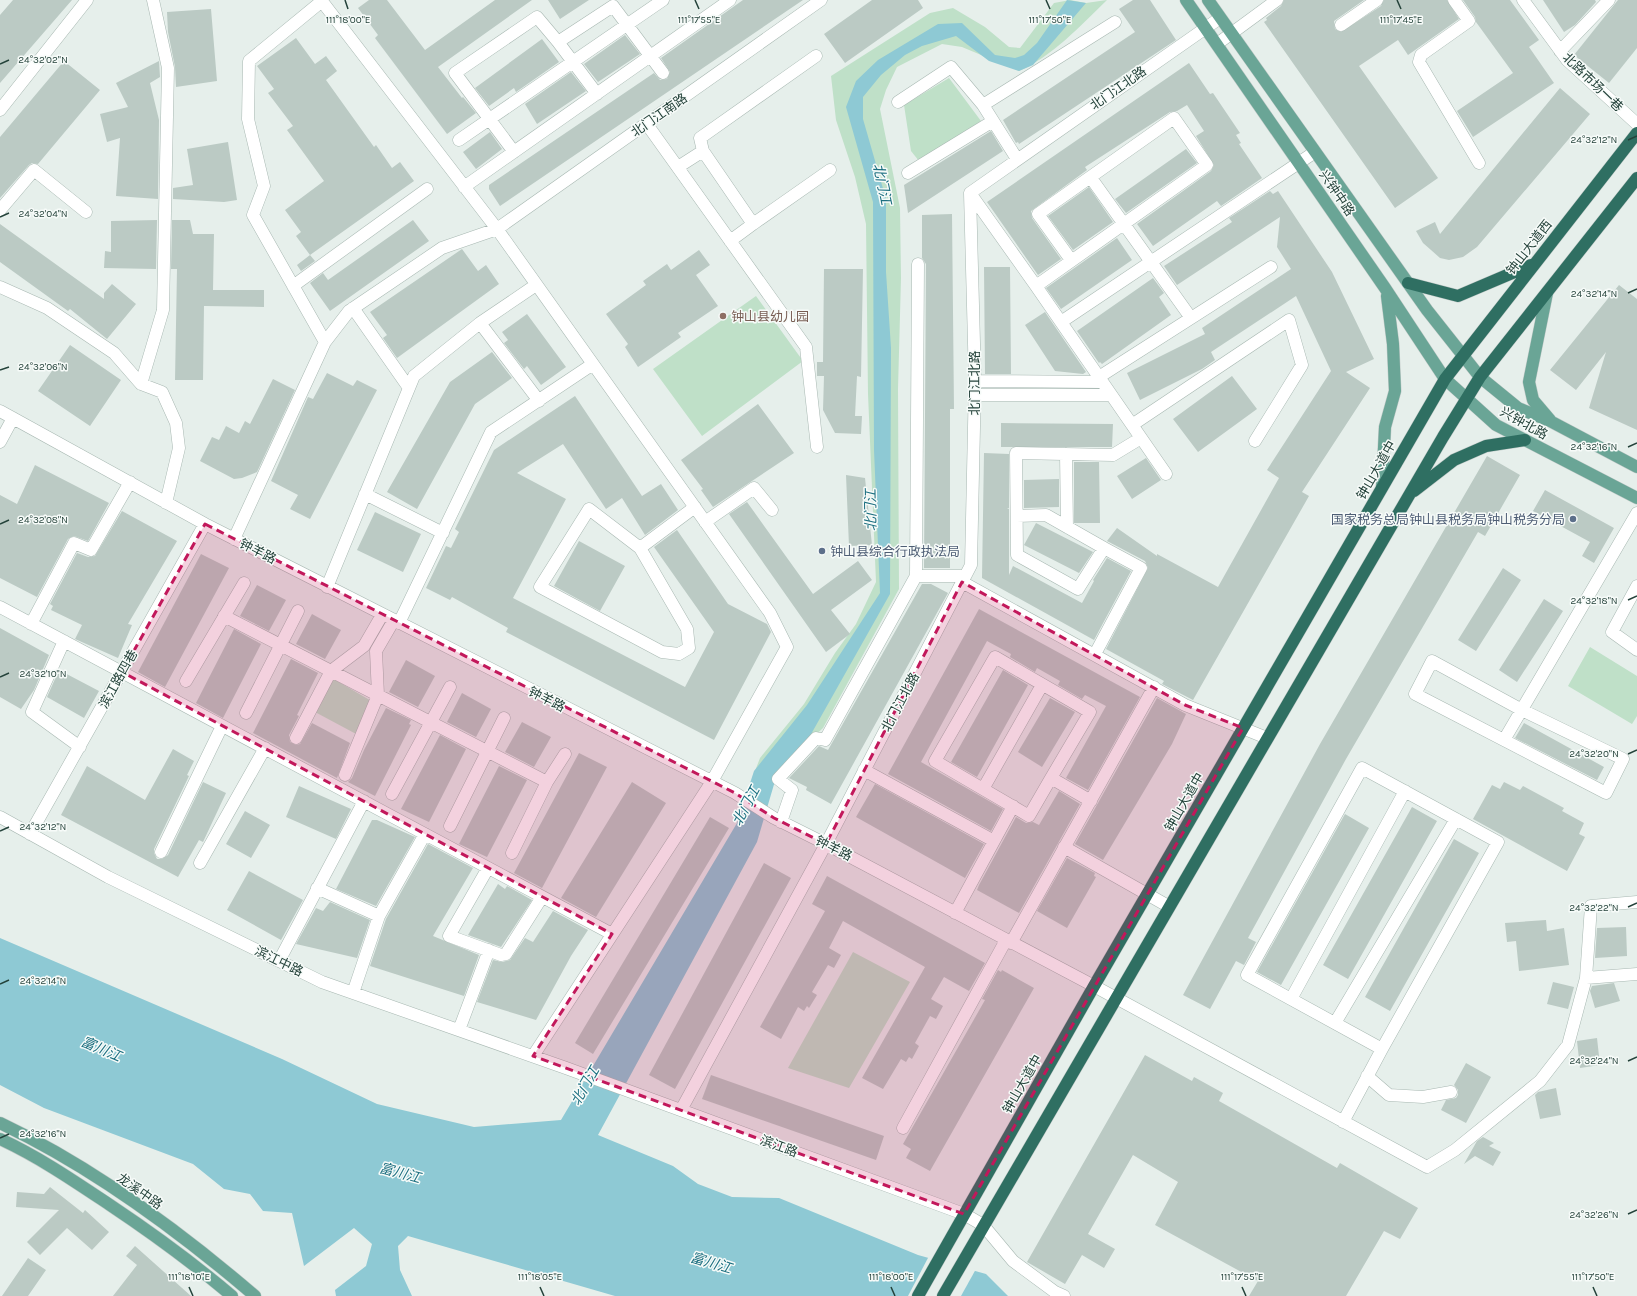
<svg xmlns="http://www.w3.org/2000/svg" width="1637" height="1296" font-family="Karla,'Noto Sans SC',sans-serif">
<style>
.green{fill:#bfe0c8}
.water{fill:#8ec9d4}
.pier{fill:#e6efeb}
.building{fill:#bbcac4}
.lines{fill:none;stroke-linecap:round;stroke-linejoin:round}
.minor-casing{stroke:#a8b8b2;stroke-width:13}
.major-casing{stroke:#c2cac8;stroke-width:13}
.highway-casing{stroke:#c2cac8;stroke-width:13}
.minor{stroke:#fff;stroke-width:12}
.major{stroke:#6aa596;stroke-width:12}
.highway{stroke:#2f6f62;stroke-width:12}
.marked{fill:#c2185b;fill-opacity:0.2;stroke:#c2185b;stroke-width:3;stroke-dasharray:8 5;stroke-linejoin:round}
.ticks{fill:none;stroke:#24423a;stroke-width:1.5}
.education-dot{fill:#8d6e63;stroke:#f7fbf9;stroke-width:1.5}
.service-dot{fill:#5c6f8a;stroke:#f7fbf9;stroke-width:1.5}
.labels{text-anchor:middle;dominant-baseline:central;stroke-width:3;stroke-linejoin:round;paint-order:stroke}
.street-label{font-size:13px;fill:#24423a;stroke:#f7fbf9}
.education-label{font-size:13px;fill:#785e54;stroke:#f7fbf9;text-anchor:start}
.service-label{font-size:13px;fill:#4e5e75;stroke:#f7fbf9;text-anchor:end}
.water-label{font-size:14px;font-style:italic;fill:#1c6f80;stroke:#f7fbf9}
.ticks-label{font-size:10px;text-anchor:middle;fill:#24423a;stroke:#f7fbf9;stroke-width:3;stroke-linejoin:round;paint-order:stroke}
</style>
<rect width="100%" height="100%" fill="#e6efeb"/>
<path class="green" d="M1070 0 1086 3 1107 0C1080 26 1053 56 1019 71L962 47 942 44 897 67 886 90 880 109 900 208 901 278 898 389 899 589 823 728 787 762 755 771 760 758 804 704 835 653 856 624 876 582 868 394 866 224 855 177 836 120 831 76 930 13 953 8 985 27 1009 47 1020 48 1054 3Z
M949 78 981 121 919 161 911 151 904 105Z
M756 296 803 361 702 436 653 369Z
M1590 647 1637 676V716L1632 724 1568 686Z
M332 678 373 702 358 735 315 712Z
M853 952 910 982 849 1088 788 1068Z"/>
<path class="water" d="M1067 0 1086 3 1033 65 1019 71 989 61 956 36 922 46 905 55 881 75 863 97V119L886 199V272L891 348 890 594 810 736 775 781 757 842 598 1135 673 1166 698 1184 732 1197 779 1198 918 1255 986 1274 1008 1296H615L408 1236 398 1246 400 1270 412 1296H336L335 1290 366 1266 372 1244 354 1228 304 1266 292 1213 263 1211 250 1194 224 1189 193 1164 44 1108 0 1085V938L282 1059 377 1104 474 1127 561 1120 737 823 754 771 807 705 880 593 874 450 873 202 846 107 856 81 878 60 938 24 962 23 995 55 1015 58 1024 55 1037 43Z"/>
<path class="pier" d="M929 1256 976 1269 961 1296H908Z"/>
<path class="building" d="M13 0H72L0 83V15Z
M369 0H387L425 50 495 0H532L438 67 462 98 463 97 476 113 447 134 375 38 378 35 358 8Z
M548 0H589L560 19Z
M743 0H803L500 206 489 189V185L654 73 660 80 667 79 670 72 661 58Z
M872 0H918L923 8 845 63 824 34Z
M1133 0H1150L1176 40 1019 144 1018 142 1016 143 1003 120 1135 32 1119 9Z
M1284 0H1364L1334 21 1335 29 1341 32 1381 6 1384 0H1447L1459 19 1408 55 1398 40 1359 66 1438 178 1395 208 1264 22 1267 20 1266 18 1281 6Z
M1463 0H1510L1539 40 1529 47 1554 83 1473 137 1457 111 1513 73 1476 22 1475 17Z
M1543 0H1595L1596 2 1575 25 1564 32Z
M1618 0H1637V48L1609 83 1574 55Z
M211 9 217 81 176 87 175 67 168 32 167 12Z
M625 35 640 54 598 82 584 64Z
M296 38 315 64 326 56 337 71 326 80 374 147 376 145 392 168 400 162 414 181 310 255 296 236 301 232 285 210 324 181 287 130 293 126 268 93 274 89 257 66Z
M542 39 559 62 516 92 514 88 489 106 475 88Z
M64 61 100 90 38 164 32 163 29 165 0 198V137Z
M159 61 160 77 150 83 159 120 158 199 116 196 120 138 107 142 100 114 128 107 116 83Z
M1189 63 1210 94 1213 93 1240 133 1236 135 1241 143 1239 144 1262 178 1221 206 1217 201 1153 246 1137 224 1211 171 1214 165 1196 136 1204 131 1187 105 1177 111 1170 112 1085 167 1087 170 1031 211 1032 218 1061 259 1038 275 987 202Z
M571 72 586 91 537 124 525 104Z
M1560 88 1590 114 1477 247 1463 257 1449 260 1440 258 1431 250 1423 243 1416 231 1435 222 1440 234Z
M991 131 1003 151 908 213 904 185Z
M490 132 502 149 476 169 463 152Z
M228 142 237 200 224 202 173 199V188L193 185 187 149Z
M1186 149 1197 163 1126 213 1115 199Z
M1089 187 1113 222 1073 250 1048 216Z
M1270 191 1273 194 1278 191 1332 272 1374 359 1346 372 1370 388 1302 492 1309 496 1193 700 1162 684 1164 681 1106 649 1148 568 1145 561 1107 541 1117 528 1157 556V554L1218 587 1279 478 1267 470 1331 371 1296 296 1211 352 1215 360 1202 369 1140 400 1127 373 1205 334 1202 328 1291 269 1277 247 1280 217 1177 285 1164 266 1232 222 1229 218Z
M952 214 954 409H950V568H924L926 264 922 258V215Z
M157 220 156 269 104 268 105 251 111 252V221Z
M172 220H190L193 234H214L213 290H264V307L204 306 203 380H175L177 269H171Z
M413 220 429 241 330 311 310 283 323 273 328 280Z
M0 224 104 299V293L112 284 136 304 107 339 70 309 68 311 0 262Z
M1117 238 1132 260 1061 309 1046 288Z
M462 249 478 271 486 265 499 284 397 358 383 338 387 335 370 312Z
M699 250 710 265 696 275 718 306 678 333 681 337 638 367 625 347 628 344 606 314 646 285 643 281 667 264 671 270Z
M310 255 315 261 301 271 297 265Z
M984 267H1010L1011 374H985Z
M824 269H863L861 377 857 376 855 416H862L861 434 835 433 823 410 824 376H817V362H823Z
M1153 278 1164 293 1159 297 1171 315 1102 364 1100 362 1099 363 1077 331Z
M1619 285 1637 299V430L1589 408 1606 352 1576 390 1550 370Z
M1045 312 1086 372 1083 374 1055 371 1025 325Z
M527 314 566 367 541 385 527 366 524 369 504 343 508 340 502 332Z
M70 345 121 380 90 426 38 391Z
M492 352 512 378 475 404 417 509 387 492 450 382Z
M327 373 353 386 357 380 377 390 310 519 290 509 298 495 271 481 308 397 313 399Z
M1232 376 1257 409 1198 452 1173 419Z
M273 379 295 390 257 472 242 478 234 479 200 461 212 437 219 440 226 426 239 433 245 421 250 424Z
M575 396 642 496 661 484 678 510 645 535 622 498 606 509 563 444 517 473 566 499 513 598 685 687 714 632 654 547 677 530 728 604 767 624 771 632 714 740 506 632 508 628 452 597 450 600 426 588 446 546 451 548 459 532 455 529 494 450Z
M758 404 794 453 713 507 701 490 703 489 681 460Z
M1001 423 1113 424 1112 447H1001Z
M984 453 1009 454V508H1007L1009 509V575L1013 566 1082 603 1094 581 1093 580 1107 558 1131 571 1094 640 982 578Z
M1487 456 1520 475 1485 536 1478 532 1346 759 1248 938 1256 942 1244 965 1236 961 1210 1009 1183 995 1320 744Z
M1146 458 1161 480 1132 499 1117 476Z
M1074 462H1099L1100 523H1074Z
M35 465 109 503 88 541 74 536 68 539 37 597 0 578V495L17 504Z
M846 475 865 478 872 545 849 546Z
M1059 479V507L1024 508V480Z
M1545 490 1614 528 1594 563 1582 556 1590 542 1533 511Z
M747 502 813 594 858 561 872 580 831 610 850 634 826 652 729 514Z
M122 511 177 541 128 624 132 625 118 658 75 639 82 625 51 610 53 606 50 604 77 553 88 557 95 556Z
M375 512 421 534 403 572 357 550Z
M1036 523 1093 552 1079 573 1024 545Z
M579 541 625 566 600 611 554 586Z
M201 554 229 568 165 687 138 672Z
M1503 568 1521 580 1476 651 1458 640Z
M922 584H931L948 593 831 804 806 790 807 787 789 778 819 746 828 750Z
M257 585 286 600 269 631 240 616Z
M1544 599 1563 611 1517 682 1499 670Z
M979 609 1140 697 1088 790 1066 778 1106 706 1085 695 1082 699 1058 685 1060 681 1037 668 1035 672 1010 657 1011 654 987 641 921 762 1003 809 991 831 888 774Z
M312 614 341 630 325 659 296 644Z
M0 628 49 655 34 690 21 709 0 697Z
M234 629 261 644 223 718 196 703Z
M291 659 318 673 297 715 299 716 289 735 290 742 296 745 300 744 312 723 350 743 337 778 253 733Z
M406 660 435 676 418 707 389 692Z
M59 670 99 691 84 718 47 697Z
M1003 670 1028 685 977 777 951 762Z
M462 693 491 709 476 737 447 722Z
M1050 698 1075 712 1042 767 1018 752Z
M1157 698 1186 714 1172 744 1103 860 1075 844Z
M386 708 411 720 409 724 411 725 375 796 348 782 352 778 364 750Z
M522 722 551 737 534 767 505 752Z
M1524 723 1604 767 1597 780 1515 738Z
M440 735 466 749 429 822 401 809Z
M173 749 194 761 187 775 189 776 154 849V853L157 859H162L168 855 203 782 226 793 203 842 199 840 178 877 61 815 87 766 145 800Z
M579 753 607 767 542 888 514 873Z
M499 766 527 780 487 857 459 844Z
M632 782 666 803 596 917 561 898Z
M1504 782 1520 790 1523 786 1564 808 1562 811 1584 823 1579 834 1585 837 1567 871 1473 819 1492 785 1500 789Z
M875 784 984 844 965 878 856 817Z
M299 786 351 809 336 839 286 817Z
M1059 791 1080 804 1019 913 977 890 979 885 1016 817 1026 823 1033 822 1039 825Z
M1412 807 1437 821 1348 979 1323 965Z
M245 811 270 825 251 858 226 844Z
M1345 814 1369 828 1281 985 1257 972Z
M710 817 729 828 593 1054 575 1043Z
M372 820H377L415 837 376 906 336 889Z
M1454 839 1479 853 1390 1011 1365 997Z
M428 844 473 868 433 936 479 955 464 996 370 966 386 919Z
M1067 858 1095 873 1094 876 1096 877 1067 928 1037 911Z
M764 863 791 878 675 1089 649 1075Z
M249 871 303 900 281 940 227 910Z
M827 876 985 963 969 991 944 977 931 999 943 1006 936 1019 930 1016 915 1043 919 1046 912 1059 909 1057 906 1062 901 1059 883 1089 862 1078 925 967 843 921 829 948 841 955 834 968 828 965 812 992 817 995 809 1008 807 1006 804 1011 798 1007 781 1039 760 1027 825 911 812 904Z
M498 884 505 889 507 886 532 900 501 947 468 935Z
M330 902 370 920 357 958 296 944 316 908 323 911Z
M553 911 588 930 571 956 536 1020 477 1002 493 960 502 962 510 960 525 938 533 942Z
M1546 920 1547 931 1564 928 1569 965 1519 971 1516 941 1507 942 1505 923Z
M1626 927 1627 956 1595 958 1597 928Z
M998 970 1001 972 1002 970 1034 988 930 1171 906 1158 911 1149 903 1144 985 1000 982 999Z
M1553 982 1574 987 1568 1009 1547 1004Z
M1614 983 1620 1001 1595 1008 1590 991 1592 986Z
M1597 1038 1600 1065 1580 1068 1577 1041Z
M1145 1055 1192 1081 1194 1077 1223 1093 1219 1101 1337 1168 1340 1163 1418 1208 1400 1239 1384 1231 1346 1296H1249L1258 1281 1155 1225 1178 1182 1133 1155 1088 1234 1115 1249 1104 1268 1082 1255 1065 1284 1027 1262Z
M1466 1063 1491 1077 1466 1123 1441 1110 1446 1100 1456 1098 1458 1095V1090L1454 1085Z
M711 1075 884 1136 876 1160 702 1099Z
M1556 1088 1561 1115 1540 1119 1535 1095 1538 1092Z
M1483 1137 1494 1143 1489 1146 1501 1152 1493 1166 1475 1156 1464 1164 1477 1141Z
M50 1187 83 1213 85 1210 109 1232 92 1250 67 1228 40 1255 27 1242 59 1210 16 1207 17 1192 44 1194Z
M135 1246 191 1296H113L137 1265 126 1256Z
M28 1258 46 1270 28 1296H2Z"/>
<g class="lines">
<g class="minor-casing">
<path id="minor" d="M153 0 168 68 163 310 141 384 162 392 176 423 179 448 166 503
M321 0 497 229 770 613 787 647 711 783 533 1056
M1454 0 1469 21 1421 55 1419 62 1479 163
M1523 0 1567 60 1637 124
M322 1 249 61 248 119 264 186 253 215 325 342
M1341 25 1377 0
M558 42 597 94
M1217 44 1277 0
M1560 51 1609 0
M816 56 700 138 703 151 753 224 830 170
M898 102 951 67 983 105
M0 110 87 0
M646 123 806 347 817 447
M459 140 663 0
M514 152 455 73 537 17 558 42 613 6 663 73
M1017 159 983 105 1115 22
M678 167 703 151
M908 173 993 121
M1091 178 1191 318
M464 187 730 0
M970 193 1036 286 1166 474
M0 210 34 170 86 212
M730 241 753 224
M293 286 427 189
M1036 286 1207 165 1174 118 1038 214 1071 260
M0 287 47 308 114 353 141 384
M353 308 409 388
M1061 322 1315 152
M480 323 536 285
M1099 377 1271 267
M975 381 1102 382
M974 395H1111
M0 411 205 524 735 793 774 818 826 844 1094 986 1427 1167 1455 1150 1540 1081 1568 1045 1586 978 1637 974
M1132 425 1289 320 1302 365 1255 441
M0 442 13 418
M1066 454 1067 527
M365 494 443 533
M1017 516 1046 515 1104 548 1078 589 1017 555 1016 453 1113 455 1141 438
M705 522 754 488 772 510
M234 539 325 342 349 311 442 248 497 229 821 0
M640 548 589 509 540 587 662 652 679 654 689 648 687 629 640 548 695 507
M916 576H965
M962 582 1185 705 1267 738
M1637 586 1612 632 1637 650
M327 587 414 376 480 323 539 401
M0 607 612 934
M224 616 547 782
M399 623 491 432 593 364
M31 624 74 543 91 550 130 482
M64 641 32 712 80 747
M1095 654 1141 568 1104 548
M1432 661 1522 710 1623 759 1606 793 1415 694Z
M186 681 244 583
M246 713 298 611
M296 738 331 671 364 646 382 615
M1504 740 1637 513
M864 770 994 841
M345 775 378 695 376 651 394 620
M1051 778 1090 712 995 657 935 761 1029 816 1051 778 1091 801
M983 789 1042 685
M392 794 450 687
M0 817 108 877 322 982 566 1068 964 1214 983 1225 1013 1261 1055 1292 1064 1296
M781 822 792 790 778 779 816 738 825 740 916 576 918 264
M450 826 504 718
M30 834 205 524
M1064 847 1168 906
M161 852 222 726
M512 853 547 782 565 754
M200 863 265 748
M488 868 449 936 501 955 506 954 542 897
M317 888 379 916
M955 913 1013 806
M1011 943 1154 687
M279 961 364 801
M1586 978 1591 906 1637 902
M353 993 379 916 425 834
M1291 999 1405 791
M1335 1023 1456 819
M459 1030 489 950
M1367 1076 1389 1095 1423 1097 1451 1092
M681 1110 826 844 971 565 975 381 970 193 1220 18
M1343 1122 1382 1049 1498 842 1362 768 1247 975 1382 1049
M903 1128 1006 940"/>
</g>
<g class="major-casing">
<path id="major" d="M1186 0 1385 288 1445 379 1496 425 1637 498
M1208 0 1427 310 1480 377 1518 408 1550 421 1637 467
M1547 293 1529 382 1533 400 1550 420
M1382 487 1385 427 1395 391 1393 344 1387 296
M0 1123C93 1167 178 1230 255 1296
M0 1139C39 1157 74 1181 110 1205 152 1233 193 1263 232 1296"/>
</g>
<g class="highway-casing">
<path id="highway" d="M1408 283 1458 296 1531 265
M1414 491 1454 460 1486 446 1525 440
M918 1296 1094 986 1445 379 1637 133
M943 1296 1443 437 1480 377 1637 178"/>
</g>
<use href="#minor" class="minor"/>
<use href="#major" class="major"/>
<use href="#highway" class="highway"/>
</g>
<path class="marked" d="M205 524 735 793 774 818 826 844 962 582 1185 705 1243 728 964 1214 533 1056 612 934 122 672Z"/>
<path class="ticks" d="M345 0 348 9M695 0 699 9M1046 0 1050 9M1397 0 1401 9M0 64 9 60M1628 140 1637 136M0 217 9 213M1628 293 1637 289M0 370 9 367M1628 447 1637 443M0 524 9 520M1628 600 1637 596M0 677 9 673M1628 754 1637 750M0 831 9 827M1628 907 1637 903M0 984 9 980M1628 1061 1637 1057M0 1138 9 1134M1628 1214 1637 1210M189 1287 193 1296M540 1287 544 1296M891 1287 895 1296M1242 1287 1246 1296M1593 1287 1597 1296"/>
<circle class="education-dot" cx="723" cy="316" r="4"/>
<g class="service-dot">
<circle cx="1573" cy="519" r="4"/>
<circle cx="822" cy="551" r="4"/>
</g>
<g class="labels">
<g class="street-label">
<text transform="translate(1593 82) rotate(44)">北路市场一巷</text>
<text transform="translate(1118 88) rotate(-35)">北门江北路</text>
<text transform="translate(659 115) rotate(-35)">北门江南路</text>
<text transform="translate(1337 193) rotate(56)">兴钟中路</text>
<text transform="translate(1529 247) rotate(-52)">钟山大道西</text>
<text transform="translate(974 383) rotate(-90)">北门江北路</text>
<text transform="translate(1524 423) rotate(29)">兴钟北路</text>
<text transform="translate(1376 470) rotate(-60)">钟山大道中</text>
<text transform="translate(258 551) rotate(27)">钟羊路</text>
<text transform="translate(118 679) rotate(-61)">滨江路四巷</text>
<text transform="translate(547 699) rotate(27)">钟羊路</text>
<text transform="translate(900 702) rotate(-62)">北门江北路</text>
<text transform="translate(1184 802) rotate(-60)">钟山大道中</text>
<text transform="translate(834 848) rotate(27)">钟羊路</text>
<text transform="translate(279 961) rotate(26)">滨江中路</text>
<text transform="translate(1022 1084) rotate(-60)">钟山大道中</text>
<text transform="translate(779 1146) rotate(20)">滨江路</text>
<text transform="translate(140 1191) rotate(35)">龙溪中路</text>
</g>
<g class="education-label">
<text x="731" y="316">钟山县幼儿园</text>
</g>
<g class="service-label">
<text x="1565" y="519">国家税务总局钟山县税务局钟山税务分局</text>
<text x="830" y="551" text-anchor="start">钟山县综合行政执法局</text>
</g>
<g class="water-label">
<text transform="translate(882 184) rotate(78)">北门江</text>
<text transform="translate(871 510) rotate(-91)">北门江</text>
<text transform="translate(746 806) rotate(-62)">北门江</text>
<text transform="translate(101 1049) rotate(23)">富川江</text>
<text transform="translate(585 1086) rotate(-60)">北门江</text>
<text transform="translate(400 1173) rotate(15)">富川江</text>
<text transform="translate(711 1263) rotate(17)">富川江</text>
</g>
</g>
<g class="ticks-label">
<text x="348" y="23">111°18'00"E</text>
<text x="699" y="23">111°17'55"E</text>
<text x="1050" y="23">111°17'50"E</text>
<text x="1401" y="23">111°17'45"E</text>
<text x="43" y="63">24°32'02"N</text>
<text x="1594" y="143">24°32'12"N</text>
<text x="43" y="217">24°32'04"N</text>
<text x="1594" y="297">24°32'14"N</text>
<text x="43" y="370">24°32'06"N</text>
<text x="1594" y="450">24°32'16"N</text>
<text x="43" y="523">24°32'08"N</text>
<text x="1594" y="604">24°32'18"N</text>
<text x="43" y="677">24°32'10"N</text>
<text x="1594" y="757">24°32'20"N</text>
<text x="43" y="830">24°32'12"N</text>
<text x="1594" y="911">24°32'22"N</text>
<text x="43" y="984">24°32'14"N</text>
<text x="1594" y="1064">24°32'24"N</text>
<text x="43" y="1137">24°32'16"N</text>
<text x="1594" y="1218">24°32'26"N</text>
<text x="189" y="1280">111°18'10"E</text>
<text x="540" y="1280">111°18'05"E</text>
<text x="891" y="1280">111°18'00"E</text>
<text x="1242" y="1280">111°17'55"E</text>
<text x="1593" y="1280">111°17'50"E</text>
</g>
</svg>
